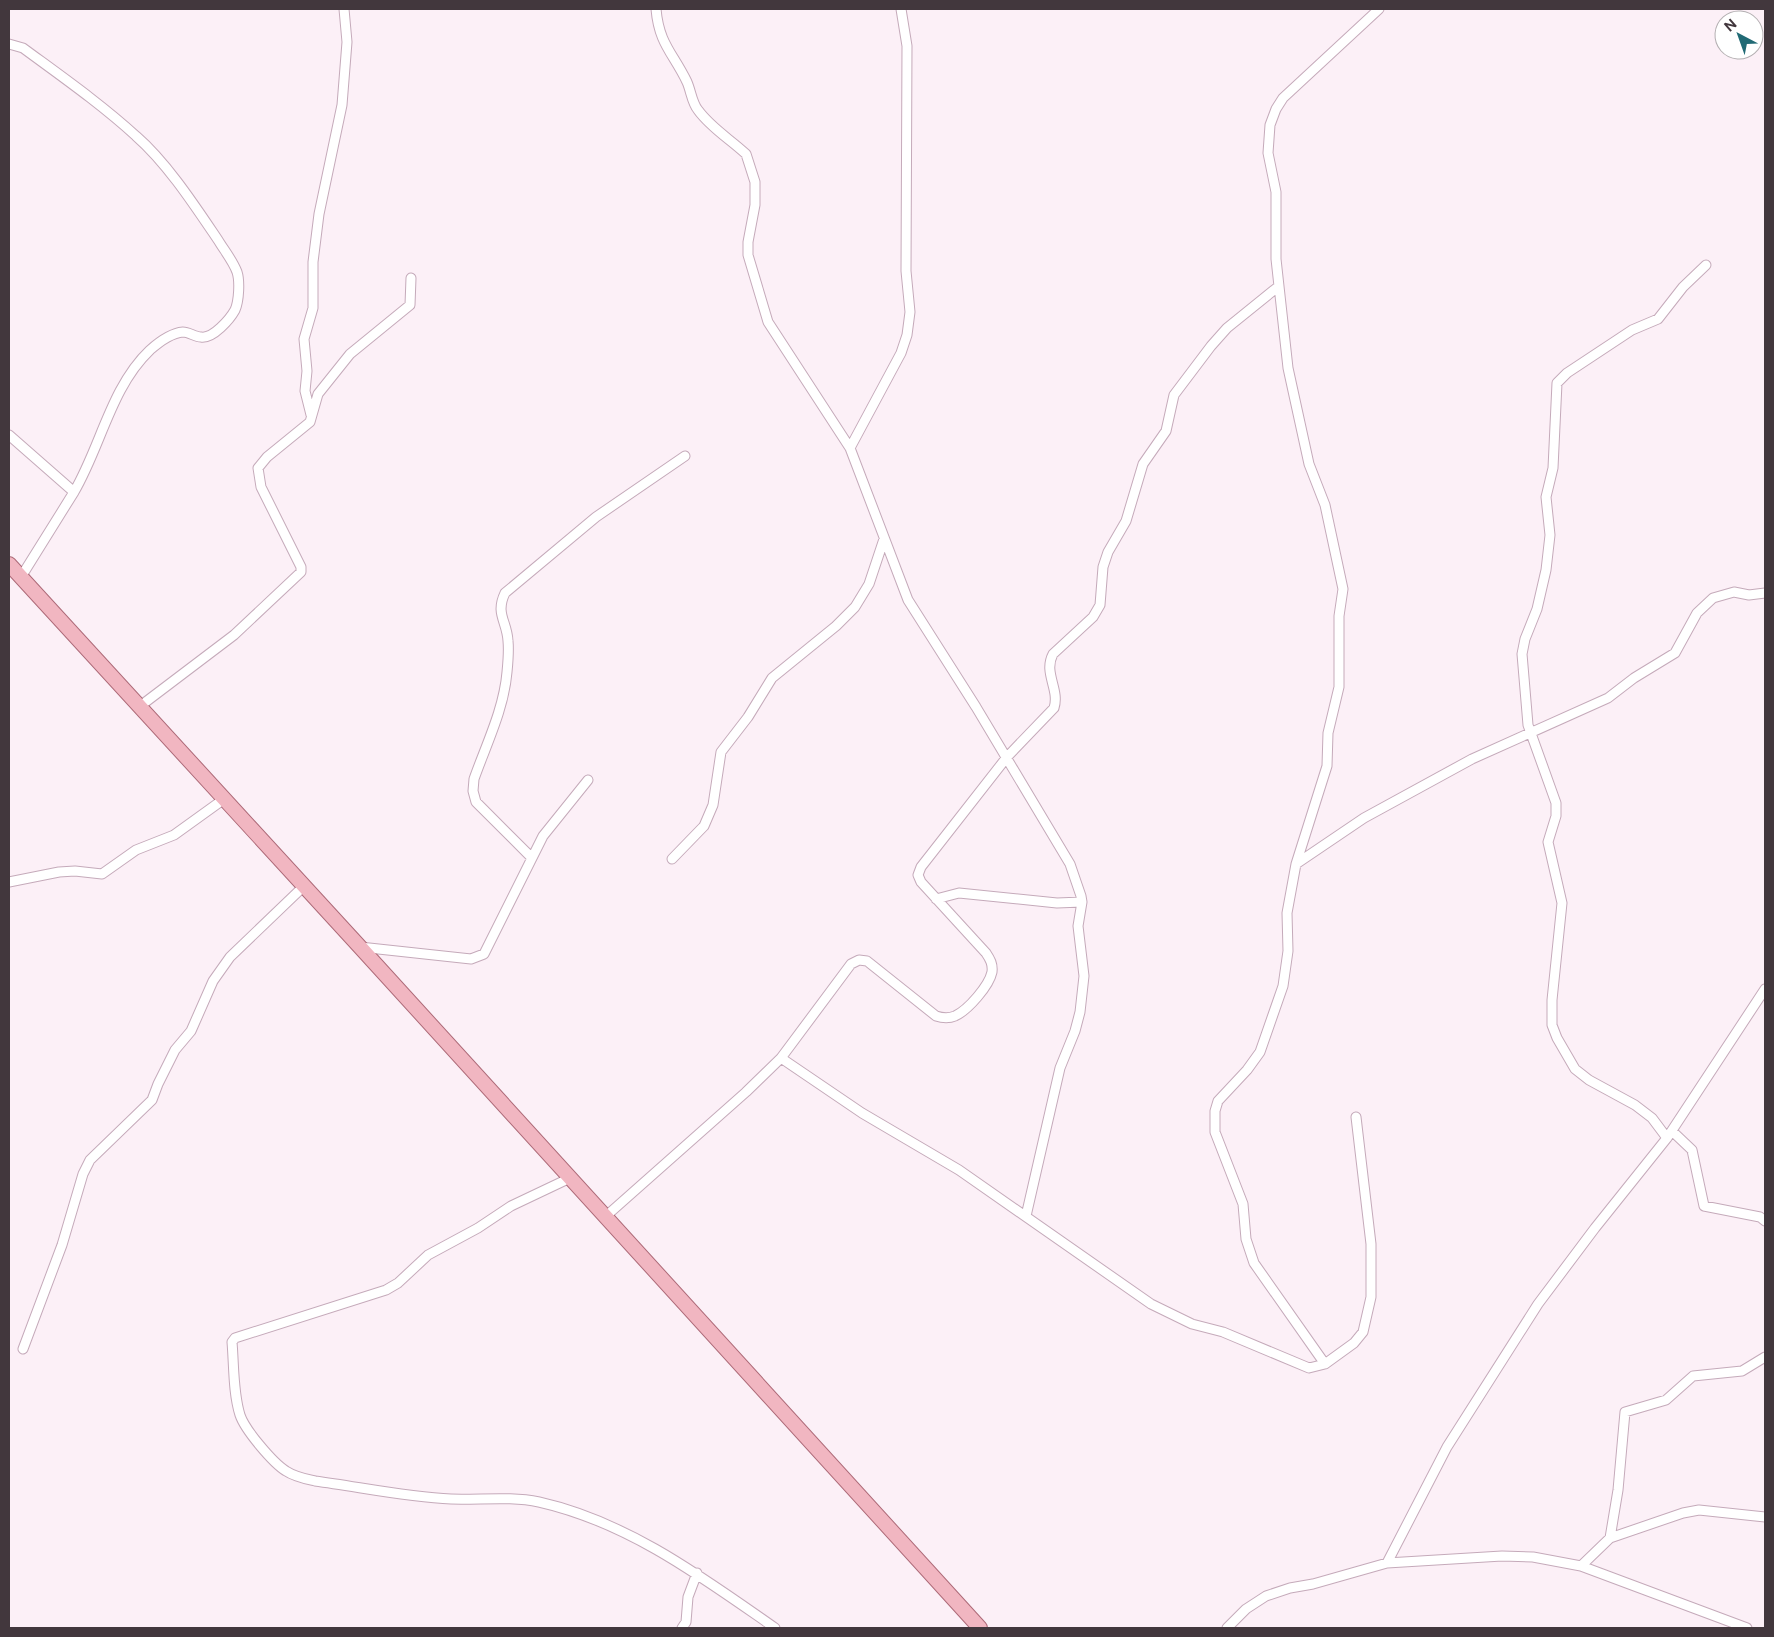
<svg xmlns="http://www.w3.org/2000/svg" width="1774" height="1637" font-family="'Public Sans',sans-serif">
<style>
.lines{fill:none;stroke-linecap:round;stroke-linejoin:round}
.minor-casing{stroke:#c5aaba;stroke-width:11}
.primary-casing{stroke:#ad6a78;stroke-width:16}
.minor{stroke:#fff;stroke-width:9}
.primary{stroke:#f1b6c1;stroke-width:14}
</style>
<rect width="100%" height="100%" fill="#fcf0f7"/>
<g class="lines">
<g class="minor-casing">
<path id="minor" d="M656 9C659 44 673 53 687 82 691 91 692 103 698 110 711 128 730 139 746 154L755 182V205L748 242V255L768 322 850 448 908 600 976 707 1070 864 1081 896 1082 902 1078 926 1084 976 1080 1012 1075 1031 1060 1068 1026 1216
M9 44 23 48C61 76 101 104 136 136 167 163 195 206 218 240 224 250 233 261 237 272 240 281 239 301 235 310 230 319 213 339 201 337 195 337 189 332 183 332 172 333 159 342 150 350 111 387 101 446 74 492L9 435
M311 415 305 391 307 371 304 339 313 308V262L319 214 342 105 347 42 344 9
M850 448 901 353 907 335 910 312 906 271 907 46 901 9
M21 577 74 492
M139 707 234 635 301 572V567L261 487 258 468 267 457 310 422 318 394 350 354 410 305 411 278
M532 858 476 802 473 791 474 779C486 745 504 709 507 672 508 662 509 651 508 641 507 621 495 614 505 593L596 517 685 456
M672 859 704 826 713 805 721 752 748 717 772 678 836 626 855 607 869 584 884 539
M1296 864 1364 818 1472 759 1608 698 1634 678 1675 653 1697 613 1713 598 1734 592 1749 595 1765 593
M9 882 59 872 75 871 102 874 136 850 174 835 224 799
M936 899 959 893 1057 903 1082 902
M360 947 471 959 484 954 543 836 588 780
M781 1058 862 1113 959 1170 1151 1304 1192 1324 1223 1332 1309 1368 1325 1364 1354 1343 1363 1332 1371 1297V1244L1356 1117
M1672 1131 1692 1150 1704 1206 1760 1217 1765 1221
M1667 1138 1652 1118 1635 1105 1589 1080 1575 1069 1557 1038 1552 1025V1000L1562 903 1548 842 1556 816V803L1528 725 1522 654 1525 639 1537 609 1546 570 1550 535 1546 497 1553 468 1557 383 1567 373 1632 330 1658 319 1683 287 1706 265
M570 1178 511 1206 478 1228 428 1255 398 1283 386 1290 235 1338 232 1342C234 1365 233 1393 240 1415 245 1430 273 1463 286 1471 295 1477 306 1479 315 1481 360 1487 406 1497 451 1499 480 1500 511 1496 539 1502 628 1522 702 1577 775 1628
M605 1217 746 1092 781 1058 851 964 859 960 867 961 936 1016C942 1018 948 1019 955 1016 968 1010 989 986 992 972 993 964 990 959 986 953L921 882 918 875 921 867 1007 757 1054 708C1060 689 1043 673 1053 654L1093 617 1100 605 1103 567 1108 552 1126 521 1143 464 1166 431 1174 395 1211 346 1227 328 1279 286
M23 1349 62 1245 83 1174 90 1160 152 1100 158 1084 175 1050 191 1031 213 981 230 957 304 886
M1325 1364 1254 1263 1246 1239 1243 1204 1215 1132V1111L1218 1101 1247 1070 1260 1052 1283 986 1288 951 1287 913 1296 864 1327 766 1328 733 1339 687V616L1343 589 1325 505 1309 464 1288 368 1276 259V192L1268 153 1270 125 1276 109 1283 98 1379 9
M1610 1538 1618 1490 1625 1412 1666 1400 1693 1376 1742 1371 1765 1357
M1387 1563 1447 1447 1538 1304 1595 1228 1667 1138 1765 989
M1581 1566 1610 1538 1683 1513 1699 1510 1765 1517
M682 1628 686 1622 688 1597 697 1573
M1227 1628 1246 1609 1266 1596 1290 1588 1313 1584 1387 1563 1502 1556 1533 1557 1581 1566 1747 1628"/>
</g>
<g class="primary-casing">
<path id="primary" d="M9 564 360 947 980 1628"/>
</g>
<use href="#minor" class="minor"/>
<use href="#primary" class="primary"/>
</g>
<rect width="1774" height="1637" fill="none" stroke="#42373d" stroke-width="20"/>
<g transform="translate(1739 35) rotate(319)"><circle r="24" fill="#ffffff" stroke="#b3afb1"/>
<path d="M0-4L9 19L0 12L-9 19Z" fill="#216a75"/>
<text y="-8" font-size="14" font-weight="bold" text-anchor="middle" fill="#42373d">N</text>
</g>
</svg>
